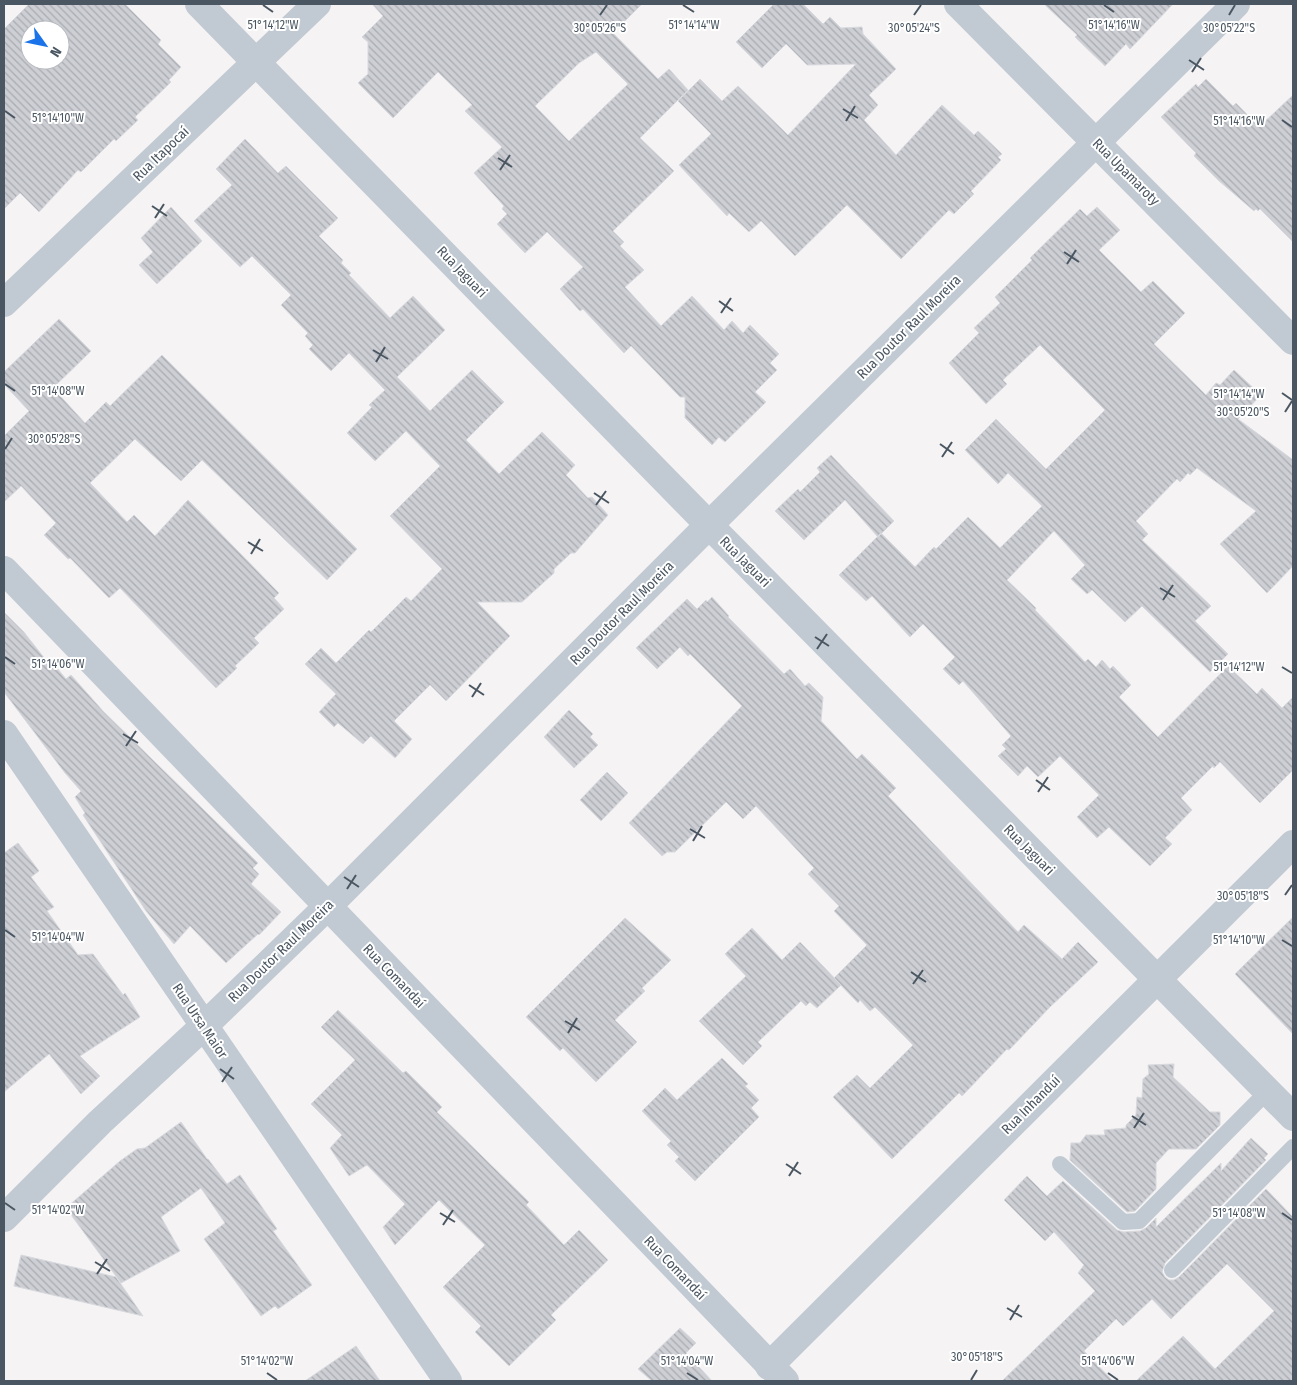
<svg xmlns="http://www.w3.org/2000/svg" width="1297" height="1385" font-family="'Fira Sans Condensed',sans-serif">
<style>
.building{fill:url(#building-back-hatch);stroke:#d7d9de;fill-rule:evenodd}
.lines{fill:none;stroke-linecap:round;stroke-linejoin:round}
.service{stroke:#c1cad2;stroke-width:16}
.minor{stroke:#c1cad2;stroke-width:28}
.tertiary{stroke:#c1cad2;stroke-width:28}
.ticks{fill:none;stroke:#4a5661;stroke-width:2}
.labels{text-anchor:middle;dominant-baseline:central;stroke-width:4;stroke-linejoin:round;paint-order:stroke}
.street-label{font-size:14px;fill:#4a5661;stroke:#fff}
.ticks-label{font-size:12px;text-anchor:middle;fill:#4a5661;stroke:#fff;stroke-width:4;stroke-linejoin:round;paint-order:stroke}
</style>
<defs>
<pattern id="building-back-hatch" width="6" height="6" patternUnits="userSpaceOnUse" patternTransform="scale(1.25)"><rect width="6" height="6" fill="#cdcfd5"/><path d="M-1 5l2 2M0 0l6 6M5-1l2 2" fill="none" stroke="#a8abb0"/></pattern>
</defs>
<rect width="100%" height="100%" fill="#f5f3f3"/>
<path class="building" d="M29 4H125L161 40 158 44 181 67 169 80 171 82 135 117 138 120 116 141 114 139 81 172 78 170 39 212 20 193 4 209V29ZM30 30H60V60H30Z
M372 4H642L613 33 658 79 669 69 688 90 640 138 674 171 613 231 624 242 620 246 644 270 625 287 661 326 692 296 724 330 732 321 743 333 750 325 779 354 770 363 777 370 755 392 766 402 725 442 719 437 712 445 685 418V397H680L631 346 624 353 583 309 580 311 560 289 583 267 547 232 525 253 497 224 507 214 502 209 504 206 474 173 502 147 465 111 472 105 438 72 393 118 358 83 368 74V42L362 37 383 16ZM596 52 628 84 569 141 535 106 579 63Z
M774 4H803L823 24 830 17 841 28 862 27 863 34 896 69 869 95 878 105 864 120 896 155 942 105 974 135 978 131 1002 154 998 157 1001 160 971 191 974 194 954 214 949 210 901 259 847 205 795 256 761 221 749 232 729 213 727 216 679 165 711 134 678 101 700 79 722 101 738 86 788 135 856 64 807 65 786 44 762 68 736 42Z
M1044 4H1173L1130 49 1126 44 1105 66 1075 37 1077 35Z
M1206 79 1233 106 1236 103 1259 127 1293 95V242L1260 209 1258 211 1256 209 1254 211 1218 180 1194 156 1196 153 1161 117 1196 84 1198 87Z
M245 139 278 173 286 166 338 218 319 236 343 260 341 263 351 273 349 275 390 318 413 296 445 330 397 377 430 411 472 370 504 402 466 440 499 474 542 432 575 465 566 475 588 498 592 497 608 515 575 553H571L554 569V573L522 602H477L510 636 446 701 430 685 394 721 412 739 395 758 371 736 363 744 338 723 334 727 319 712 336 694 305 664 321 648 336 663 369 630 371 632 406 597 411 601 442 569 390 516 440 466 406 431 375 461 347 433 372 407 369 405 385 390 349 353 331 371 309 349 313 345 305 336 308 333 281 305 291 295 252 256 240 267 194 221 232 185 216 169Z
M171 207 202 241 157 284 139 265 153 252 141 238Z
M1097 207 1120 230 1099 250 1141 292 1153 281 1185 313 1154 344 1206 395 1216 383 1220 385 1234 370 1261 395 1238 419 1293 460V566L1267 593 1220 544 1256 511 1197 468 1190 475 1188 473 1180 482 1177 479 1136 521 1148 534 1142 540 1211 606 1195 621 1228 654 1210 672 1142 606 1125 622 1092 590 1087 594 1071 579 1085 565 1054 531 1007 580 1036 608 1035 610 1085 662 1088 659 1096 667 1102 660 1110 669 1113 666 1131 685 1119 697 1158 737 1228 666 1257 694 1262 688 1282 708 1293 697V770L1260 803 1220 762 1214 768 1213 766 1181 798 1192 810 1165 838 1172 844 1150 866 1109 827 1097 838 1077 817 1099 795 1060 756 1038 777 1027 766 1018 776 998 756 1006 749 1002 745 1011 736 963 681 959 685 943 669 955 657 923 624 910 637 872 596 866 601 839 575 881 533 915 567 934 547 936 549 968 517 1000 548 1042 506 1008 473 998 484 965 450 996 419 1046 469 1105 410 1040 345 1003 380 1007 384 986 404 949 363 979 333 974 328 1000 303 995 297 1032 260 1030 258 1080 209 1087 216Z
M59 319 91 351 53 388 85 423 106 402 110 406 162 355 357 549 327 580 202 460 181 481 135 439 90 483 127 522 134 515 155 536 188 500 279 593 274 598 284 609 254 638 259 643 235 666 237 668 216 688 120 588 109 598 70 558 68 559 44 535 56 523 21 486 4 502V436L29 411 4 384V372Z
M831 455 894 521 878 537 845 500 804 540 775 511 798 489 800 492 820 472 817 468Z
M712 597 729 616 728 617 784 674 790 669 805 686 809 683 823 697 821 721 857 759 862 754 896 788 888 796 1018 932 1024 925 1062 959 1078 942 1098 962 1050 1007 1009 1050 1007 1049 962 1096 959 1093 892 1159 833 1097 857 1075 870 1088 913 1045 875 1007 870 1011 860 1000 858 1003 834 978 867 945 834 911 839 906 808 874 814 868 756 806 743 819 726 802 675 852H667L662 856 629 823 742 706 690 654 688 656 680 647 657 669 636 648 687 599 697 609 706 600 707 602Z
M4 612 23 631 49 664 52 662 66 679 71 675 103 711 258 863 253 868 259 874 251 884 281 912 259 935 258 934 226 963 190 926 174 944 146 911 83 815 85 813 75 797 81 791 65 773 4 692Z
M569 710 593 734 590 737 598 745 574 768 544 737Z
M607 772 628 793 601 821 580 800Z
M18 843 39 871 31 877 54 907 47 911 78 955 93 954 123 995 125 993 140 1017 80 1056 100 1076 81 1094 49 1054 4 1092V853Z
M1293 917V1034L1235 974Z
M625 918 671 960 642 988 645 991 615 1020 637 1042 596 1082 563 1048 560 1051 526 1017Z
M752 928 782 960 800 942 841 985 817 1008 810 1002 806 1006 801 1001 758 1042 762 1046 743 1065 699 1021 746 976 725 954Z
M338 1010 403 1073 406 1071 442 1107 437 1112 529 1202 526 1205 564 1245 579 1230 608 1260 551 1315 556 1320 509 1366 475 1332 481 1326 443 1287 485 1245 439 1200 395 1245 383 1227 405 1204 367 1165 349 1176 330 1148 342 1135 311 1104 355 1060 321 1027Z
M722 1058 748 1084 745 1086 759 1100 751 1108 759 1117 695 1181 675 1161 679 1157 667 1145 671 1141 642 1111 665 1088 677 1100Z
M1174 1064 1173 1077 1210 1112H1220V1125L1196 1149H1169L1156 1163V1189L1135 1211 1127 1212 1070 1160 1071 1143H1080L1086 1135H1105L1104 1130 1126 1128V1125L1136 1115 1137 1097 1142 1098 1143 1079 1149 1074 1148 1065Z
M181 1122 207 1159H208L227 1184 240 1175 277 1229 273 1231 312 1285 278 1309 275 1306 261 1316 204 1239 225 1223 201 1188 161 1217 180 1251 121 1283 66 1208 120 1161 137 1149 145 1148Z
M1251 1138 1268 1154 1264 1158 1266 1160 1165 1263 1162 1272 1165 1277 1169 1280H1174L1179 1277 1266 1189 1293 1217V1381H1136L1183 1336 1215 1369 1274 1311 1227 1264 1171 1319 1152 1299 1123 1326 1116 1319 1084 1351 1113 1381H1002L1095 1291 1078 1273 1084 1265 1054 1232 1045 1241 1004 1200 1027 1176 1047 1196 1063 1181 1117 1230 1123 1232 1140 1231 1146 1228 1156 1218V1227L1221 1163V1171Z
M21 1255 116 1277 143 1316 14 1286Z
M680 1328 696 1343 686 1353 712 1381H652L638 1369Z
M356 1346 380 1381H305Z"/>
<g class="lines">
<path class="service" d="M1060 1164 1123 1222 1139 1221 1267 1092
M1172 1270 1293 1147"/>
<path class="minor" d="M199 4 709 525 1293 1117
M958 4 1293 341
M4 303 317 4
M4 734 448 1381
M4 1218 100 1122 204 1026 327 907 709 525 1236 4
M769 1366 1293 844"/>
<path class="tertiary" d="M4 570 785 1381"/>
</g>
<path class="ticks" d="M263 5 273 12M683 5 694 12M1104 5 1114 12M600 15 607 5M914 15 921 5M1229 15 1235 5M1189 60 1204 70M1192 72 1201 58M843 109 858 118M5 111 15 118M1282 120 1292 127M846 121 855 106M498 158 512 167M500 170 510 155M152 206 167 216M155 218 164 204M1064 252 1079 262M1067 264 1076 250M719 301 733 311M721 313 731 298M373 350 388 359M376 362 385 347M5 384 15 391M1282 393 1292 400M1285 412 1292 401M940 444 954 454M5 449 12 438M942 457 952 442M594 493 609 503M596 505 606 491M248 542 263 551M251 554 260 539M1160 588 1175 597M1163 600 1173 585M815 637 829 646M817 649 827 634M5 657 15 664M1282 667 1292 673M469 685 484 695M472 697 481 683M123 734 138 743M126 746 136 731M1036 780 1050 790M1038 792 1048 777M690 829 705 838M693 841 702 826M344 877 359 887M347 889 356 875M1285 895 1292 885M5 930 15 937M1282 940 1292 946M911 972 926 982M913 984 923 970M565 1021 580 1030M568 1033 577 1018M220 1069 234 1079M222 1082 232 1067M1132 1116 1146 1125M1134 1128 1144 1113M786 1164 801 1174M789 1176 798 1162M5 1203 15 1210M440 1213 455 1222M1282 1213 1292 1220M443 1225 453 1210M95 1262 110 1271M97 1274 107 1259M1007 1308 1022 1317M1010 1320 1019 1305M267 1373 277 1380M687 1373 698 1380M1108 1373 1118 1380M971 1380 977 1370"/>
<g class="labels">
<g class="street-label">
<text transform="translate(161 154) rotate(-44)">Rua Itapocaí</text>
<text transform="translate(1126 172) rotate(45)">Rua Upamaroty</text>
<text transform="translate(462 272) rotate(46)">Rua Jaguari</text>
<text transform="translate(909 327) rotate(-45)">Rua Doutor Raul Moreira</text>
<text transform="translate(745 562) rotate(45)">Rua Jaguari</text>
<text transform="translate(622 613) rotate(-45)">Rua Doutor Raul Moreira</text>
<text transform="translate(1029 850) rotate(45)">Rua Jaguari</text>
<text transform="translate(281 951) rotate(-44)">Rua Doutor Raul Moreira</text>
<text transform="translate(394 976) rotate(46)">Rua Comandaí</text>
<text transform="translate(200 1021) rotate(56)">Rua Ursa Maior</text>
<text transform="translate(1031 1105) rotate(-45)">Rua Inhanduí</text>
<text transform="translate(675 1268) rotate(46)">Rua Comandaí</text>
</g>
</g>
<g class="ticks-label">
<text x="694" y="29">51°14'14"W</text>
<text x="1114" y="29">51°14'16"W</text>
<text x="273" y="29">51°14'12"W</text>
<text x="914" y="32">30°05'24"S</text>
<text x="1229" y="32">30°05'22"S</text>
<text x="600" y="32">30°05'26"S</text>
<text x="58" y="122">51°14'10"W</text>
<text x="1239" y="125">51°14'16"W</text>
<text x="58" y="395">51°14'08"W</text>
<text x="1239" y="398">51°14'14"W</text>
<text x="1243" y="416">30°05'20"S</text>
<text x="54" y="443">30°05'28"S</text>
<text x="58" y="668">51°14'06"W</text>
<text x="1239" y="671">51°14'12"W</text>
<text x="1243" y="900">30°05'18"S</text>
<text x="58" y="941">51°14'04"W</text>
<text x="1239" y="944">51°14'10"W</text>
<text x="58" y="1214">51°14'02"W</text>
<text x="1239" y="1217">51°14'08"W</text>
<text x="977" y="1361">30°05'18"S</text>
<text x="267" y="1365">51°14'02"W</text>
<text x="687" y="1365">51°14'04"W</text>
<text x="1108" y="1365">51°14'06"W</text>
</g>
<rect width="1297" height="1385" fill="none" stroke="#4a5661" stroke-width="10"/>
<g transform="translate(45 45) rotate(123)"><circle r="24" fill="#ffffff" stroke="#b7bbc0"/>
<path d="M0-4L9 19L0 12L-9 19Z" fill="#1a73e8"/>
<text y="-8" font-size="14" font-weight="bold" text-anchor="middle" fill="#4a5661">N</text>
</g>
</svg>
